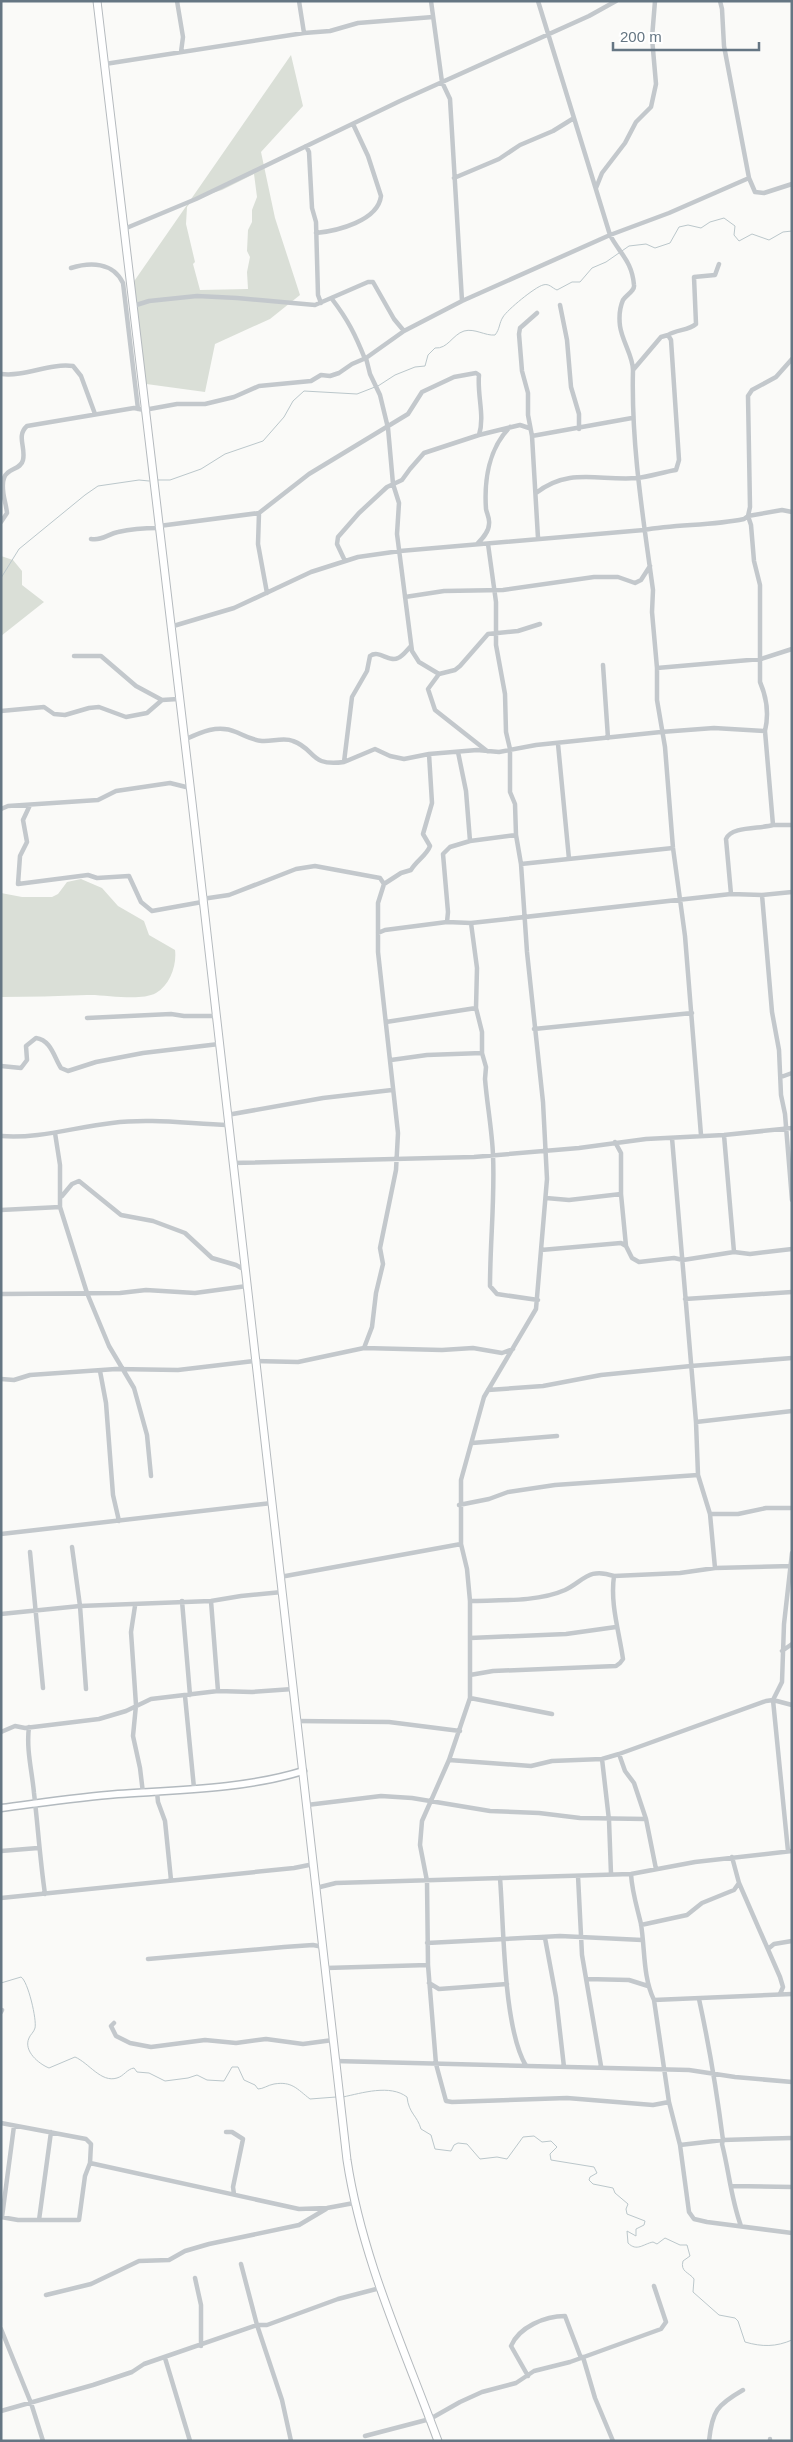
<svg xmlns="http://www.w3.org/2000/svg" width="793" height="2442" font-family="Helvetica,sans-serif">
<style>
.green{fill:#dadfd7;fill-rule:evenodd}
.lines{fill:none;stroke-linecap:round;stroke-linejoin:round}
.stream{stroke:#bbc7cb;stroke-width:1}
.secondary-casing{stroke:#b3babf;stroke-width:9}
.primary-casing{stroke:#b5babe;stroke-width:9}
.street{stroke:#c3c8cc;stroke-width:4.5}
.secondary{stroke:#fff;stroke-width:6}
.primary{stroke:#fff;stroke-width:7}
</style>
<rect width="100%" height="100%" fill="#fafaf8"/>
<path class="green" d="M291 55 303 106 261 152 275 218 300 295 270 319 215 344 205 392 139 383 128 290ZM254 174 257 197 252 210V222L248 230 247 251 250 257 247 272 248 289 200 290 193 264 195 262 186 224 187 207 193 199 222 190Z
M1 556 13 560 22 571V585L44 602 1 636Z
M81 879 102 888 118 906 144 921 149 935 175 950C177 965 170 985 156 993 139 1002 105 994 87 995 58 996 30 997 1 997V893L22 897H52L58 894 67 882Z"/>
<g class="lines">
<path class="stream" d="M378 386 395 375 415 367 425 366 428 355 435 348C448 349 452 335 464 331 475 328 485 336 495 335 500 329 499 323 503 317 507 310 535 287 543 285 549 283 552 288 557 290L572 282H580L592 268 606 262 629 246 646 244 655 248 670 243 679 227 688 225 701 228 710 222 724 218 735 226 734 235 739 241 752 234 769 240 783 232 792 231
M158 480H170L201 469 225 454 263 441 284 417 293 401 304 391 357 394 375 387
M1 578 19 549 85 495 98 486 139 480 149 481
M1 1983 21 1977C28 1981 37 2020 35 2028 34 2032 30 2035 29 2038 23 2051 39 2064 49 2068L75 2057C89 2063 101 2083 117 2078 124 2076 127 2069 134 2068L137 2072 149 2073 165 2081 188 2078 197 2075 207 2080 224 2081 232 2067H238L244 2080 255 2085 258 2089C263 2089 268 2085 274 2084 292 2081 297 2089 310 2099L336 2097
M343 2097C362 2093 390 2084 407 2097 409 2114 417 2115 421 2129L431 2135 435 2149 451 2151 454 2145 458 2143 467 2144 480 2159 497 2157 507 2159 523 2137 534 2136 542 2142 551 2141 557 2147 550 2154 551 2160 594 2167 597 2173 590 2177 589 2180 593 2184 613 2188 615 2193 628 2204 626 2209 627 2214 645 2221 644 2225 636 2229V2236L627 2231 628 2243C637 2252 643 2244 653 2242L657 2244 665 2238 680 2245H687L690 2256 683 2261C680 2272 689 2272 694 2279L693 2292 719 2315 735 2318 738 2321 745 2342C762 2347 776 2347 792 2340"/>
<g class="secondary-casing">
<path id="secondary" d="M1 1808C40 1803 79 1797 118 1794 178 1790 245 1789 303 1771"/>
</g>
<g class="primary-casing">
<path id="primary" d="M97 1 192 802 347 2160C362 2259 404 2348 438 2441"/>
</g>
<path class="street" d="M177 1 183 37 181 52
M299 1 304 33
M431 1 442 82 450 99 462 301
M538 1 610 235C620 254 632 261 634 285 635 291 626 295 623 300 620 307 619 318 620 326 622 341 633 356 633 370 631 444 643 517 653 590L652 612 657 668V700L665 747 673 848 685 936 701 1135
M720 1 722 9 724 46 749 178
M105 64 304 33 330 31 358 23 433 17
M306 146 309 152 312 208 316 222 318 295 321 303
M454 178 499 159 520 145 553 131 574 118
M596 188 602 173 625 143 636 122 651 107 656 84 652 38 655 1
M124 229 196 199 400 101 589 16 616 1
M316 233C337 231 378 221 381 196L368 156 353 124
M71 268C90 262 113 262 123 283L138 409
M332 299C348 320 355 334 365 359
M560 305 567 340 571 387 579 414V429
M133 306 149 301 197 296 237 298 315 305 368 282H373L394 319 404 331
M537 313 520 328 519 334 522 371 528 393V415L532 436 538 538
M668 335C677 329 688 331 696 324L694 277 715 275 719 264
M366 358 370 374 380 395 388 428 393 484 399 503 397 534 412 651 419 662 439 674 428 689 435 710 487 751
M1 374C26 377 48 363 73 366L81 376 95 414
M479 435 520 425 529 428
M532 436 632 418
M536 493C569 467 599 481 637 478 649 477 663 472 676 470L679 460 671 340 668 335 661 337 633 370
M259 513 258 544 267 593
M1 522 7 513C6 502 0 489 4 478 7 468 21 470 23 460 26 447 16 436 27 426L134 408 144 410 177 404H205L234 397 259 386 311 381 321 375 330 376 339 373 352 364 366 358 404 331 462 301 610 235 669 213 749 178 755 192 764 193 792 184
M159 526 259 513 309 474 408 414 422 392 454 377 476 373 479 375C477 395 485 416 479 435L424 453 410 469 402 480 387 487 359 513 338 537 337 544 345 561
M91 539C102 541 108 534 118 532 131 529 144 528 158 528
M477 544C482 539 489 532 489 524 490 519 487 514 486 509 484 480 489 448 510 427
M488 544 496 602V645L505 694 506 732 510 749V792L515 804 516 835 521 864 527 952 543 1102 547 1179 536 1309 484 1397 461 1480V1544L467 1569 470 1601V1698L449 1760 422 1821 420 1845 427 1881 428 1965 436 2064 446 2101 452 2102 567 2098 653 2105 669 2102
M405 597 444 591 503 590 594 577H618L635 583 641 580 650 566
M170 627 234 608 311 572 358 557 400 551 644 530C677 524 711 526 744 519L748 516 750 507 748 396 752 390 776 377 792 359
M74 656H101L136 686 162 700 178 699
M603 665 608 738
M657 668 761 659 792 649
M439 674 455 670 460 666 488 634 518 631 540 624
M1 711 44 707 54 714 65 715 89 708 99 707 126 717 147 713 162 700
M184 740C201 732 218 724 236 732 245 736 252 740 262 741 271 742 284 737 293 741 316 749 309 767 344 762L352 697 367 671 370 656C379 649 389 663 398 658 403 656 407 650 411 646
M558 744 569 859
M344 762 375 749 390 756 404 759 429 754 477 750 499 752 536 745 661 732 714 728 765 731
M30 805 23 820 27 842 20 856 18 884 88 875 97 878 129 876 141 902 152 911 202 902
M1 809 8 806 98 800 116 791 170 783 190 788
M773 825H792
M470 841 516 835
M521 864 673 848
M384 884 401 873 411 870C416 861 427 855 430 846L423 834 432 803 429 754
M731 894 762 895 792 892
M762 895 772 1012 779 1050 781 1095 785 1114 792 1200
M202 899 229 895 296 869 315 866 380 878 384 884 378 903V952L398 1133 396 1170 380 1248 383 1264 376 1293 372 1327 364 1348
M447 922 471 923 731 894 726 839C731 826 760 829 773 825L765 731C769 714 767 698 760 682V585L754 561 751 525 748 516 782 510 792 512
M471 923 477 968 476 1008 482 1032V1053L486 1067 485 1079C487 1104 492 1130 493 1155 495 1199 490 1242 490 1286L497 1294 538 1300
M378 933 385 930 447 922 448 912 443 854 450 847 470 841 466 791 458 752
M87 1018 171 1014 184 1016H216
M386 1022 476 1008
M534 1029 692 1013
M391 1060 427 1055 482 1053
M1 1066 21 1068 27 1060 26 1046 36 1038C51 1040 54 1057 61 1068L68 1071 96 1062 143 1053 219 1044
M781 1077 792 1073
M227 1115 323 1098 392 1090
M55 1133 60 1165V1207L65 1223 87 1293 109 1346 134 1388 147 1435 151 1476
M1 1136C39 1139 75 1127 112 1123 151 1118 190 1124 228 1125
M672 1138 696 1422 698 1475 710 1514 715 1568
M615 1142 621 1153V1194L626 1246
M232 1163 474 1157 579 1148 646 1139 724 1135 792 1128
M62 1196 72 1184 79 1181 121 1215 153 1221 185 1233 212 1258 236 1265 245 1270
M546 1198 569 1200 621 1194
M1 1210 60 1207
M541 1250 621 1243 626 1246 632 1258 639 1262 674 1258 683 1260 734 1252 724 1135
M734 1252 750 1254 792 1249
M1 1294 120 1293 146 1290 195 1293 247 1286
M685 1299 792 1292
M100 1371 106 1403 113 1495 119 1521
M1 1379 14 1380 30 1375 116 1369 178 1370 254 1361 298 1362 364 1348 442 1350 473 1348 502 1353 513 1349
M488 1390 543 1386 601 1375 691 1366 792 1358
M696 1422 792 1411
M472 1443 557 1436
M459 1505 489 1499 508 1492 555 1485 698 1475
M710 1514H738L766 1508H792
M1 1534 272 1503
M72 1547 80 1606 86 1689
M30 1552 43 1688
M280 1577 461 1544
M182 1601 190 1695
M211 1601 218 1691
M470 1601C500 1600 538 1602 565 1590 584 1581 588 1567 614 1576L680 1573 715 1568 792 1566
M135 1606 131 1632 136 1705 133 1736 140 1768 143 1793
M1 1614 80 1606 211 1601 241 1596 282 1592
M470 1638 566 1634 616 1627
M782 1651 792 1644
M470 1675 493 1671 616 1666 620 1663 623 1659C619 1631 610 1604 614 1576
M185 1696 194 1788
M470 1698 552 1714
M297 1721 389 1722 460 1731
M29 1727C26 1749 32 1771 34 1793 38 1827 40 1860 45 1894
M1 1732 15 1726 25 1728 99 1719 126 1711 151 1699 218 1691 252 1692 293 1689
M619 1754 625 1771 634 1783 646 1819 656 1869
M602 1759 609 1820 611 1874
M449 1760 531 1766 552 1761 602 1759 619 1754 766 1701 773 1700 792 1705
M157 1792 158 1802 165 1821 171 1880
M307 1805 381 1796 412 1798 490 1811 539 1813 580 1818 646 1819
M1 1851 38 1848
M788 1851 773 1700 782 1682 784 1624 792 1553
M732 1857 739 1883 780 1977 783 1987 780 1994
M631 1874C632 1892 637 1907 641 1924 645 1949 643 1978 654 2000L669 2102 680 2145 689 2212 694 2219 707 2222 792 2233
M578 1876 582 1955 601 2066
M500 1878C504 1927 503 2027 526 2066
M316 1888 336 1883 631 1874 695 1862 792 1851
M1 1898 294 1868 314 1864
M641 1925 687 1915 702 1903 734 1890 739 1883
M545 1938 556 1997 564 2067
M427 1943 560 1936 642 1940
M768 1949 774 1944 792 1941
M148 1959 284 1947 313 1945 323 1947
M326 1968 428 1965
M587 1979 629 1980 648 1986
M429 1983 439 1989 507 1984
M699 1999C709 2045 717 2093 723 2140L722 2144C729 2171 731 2199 741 2226
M654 2000 792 1994
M1 2012 2 2010
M114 2023 111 2026 116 2036 130 2043 151 2047 205 2040 236 2043 266 2039 303 2044 333 2040
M335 2061 689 2070 735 2077 792 2082
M1 2123 86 2139 91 2144 90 2163 299 2209 327 2208 354 2203
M226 2132H232L243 2139 233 2187 234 2194
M680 2145 723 2140 792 2138
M731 2186 792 2187
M1 2217 18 2220H79L85 2176 90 2163
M2 2217 14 2126
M39 2220 51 2132
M241 2264 257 2325 282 2400 291 2441
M195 2278 201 2305V2346
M46 2295 91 2284 139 2261 169 2260 185 2251 209 2244 299 2225 326 2209
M1 2329 31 2403 43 2441
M583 2357 595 2398 613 2441
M165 2358 190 2441
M528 2376 511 2346C519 2327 545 2316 565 2316L581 2358
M1 2411 93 2385 132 2372 144 2364 257 2325H267L338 2299 380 2288
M365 2436 430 2419 460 2402 482 2392 516 2383 534 2371 570 2362 661 2329 666 2322 654 2286
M709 2441C712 2411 717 2405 743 2390
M770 2441V2439"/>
<use href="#secondary" class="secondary"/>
<use href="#primary" class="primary"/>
</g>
<rect width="793" height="2442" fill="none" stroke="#657683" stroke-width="5"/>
<path d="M613 42v8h146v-8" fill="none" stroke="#657683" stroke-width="2.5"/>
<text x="620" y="42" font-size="15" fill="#657683" stroke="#ffffff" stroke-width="4" paint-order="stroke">200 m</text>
</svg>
